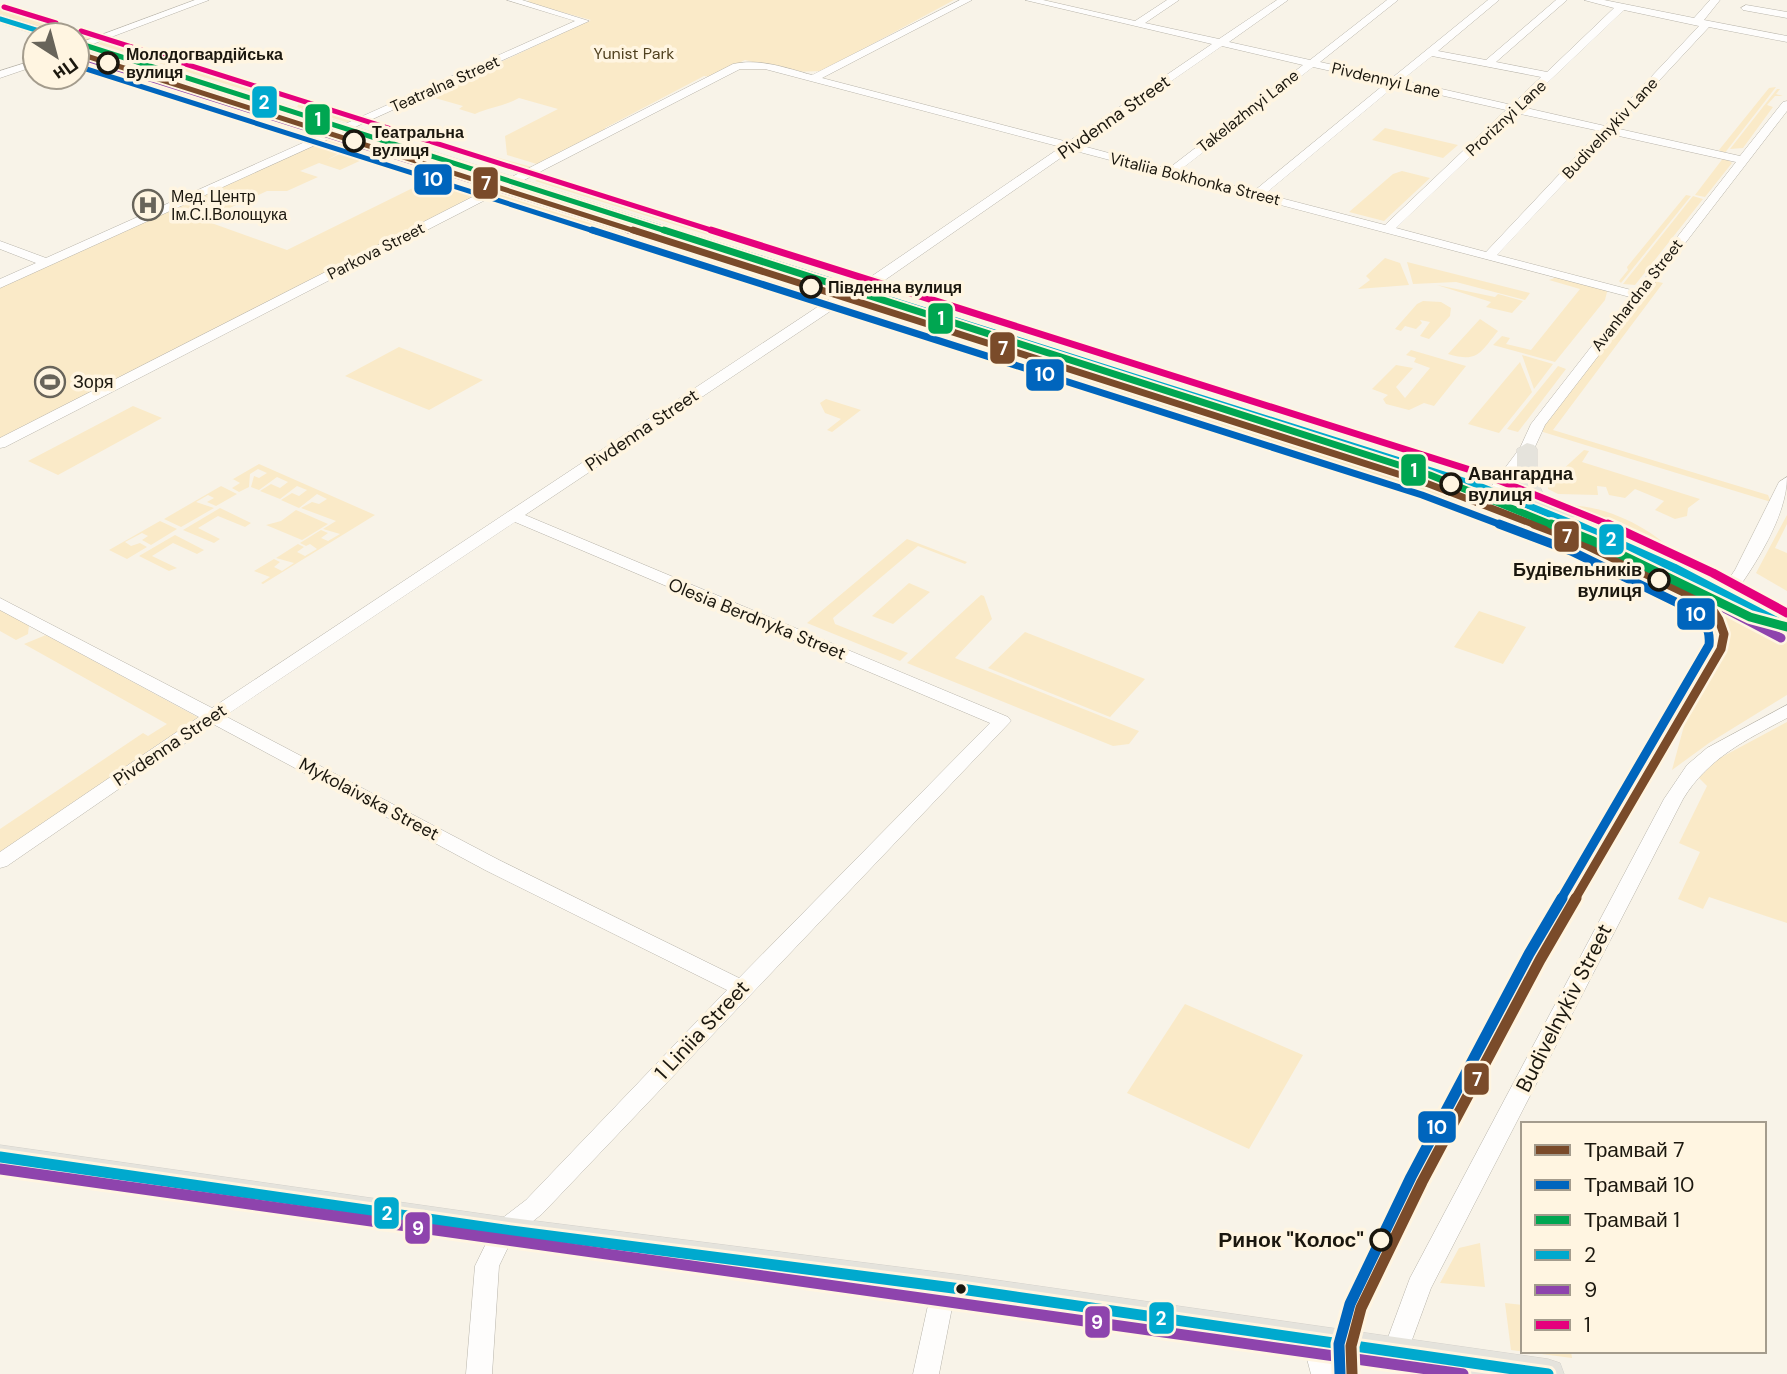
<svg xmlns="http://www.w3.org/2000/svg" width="1787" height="1374" font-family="'DM Sans',sans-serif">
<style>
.green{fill:#faeac8}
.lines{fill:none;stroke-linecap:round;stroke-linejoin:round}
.minor-casing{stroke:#b8b4aa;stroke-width:1}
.major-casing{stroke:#d4d1cb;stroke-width:1}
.minor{fill:#fefdfc;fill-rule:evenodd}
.major{fill:#e5e3dc;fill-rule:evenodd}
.bus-1-far3-casing{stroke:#fff5e1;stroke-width:9}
.bus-1-far2-casing{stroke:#fff5e1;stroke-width:11}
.bus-1-far1-casing{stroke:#fff5e1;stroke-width:14}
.bus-1-casing{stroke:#fff5e1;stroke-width:17}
.bus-2-far3-casing{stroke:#fff5e1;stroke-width:9}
.bus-2-far2-casing{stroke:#fff5e1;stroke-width:11}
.bus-2-far1-casing{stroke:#fff5e1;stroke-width:14}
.bus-2-casing{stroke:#fff5e1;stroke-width:17}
.bus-3-far2-casing{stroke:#fff5e1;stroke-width:9}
.bus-3-far1-casing{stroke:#fff5e1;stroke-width:11}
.bus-3-casing{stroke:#fff5e1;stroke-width:14}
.bus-1-far3{stroke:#00a9ce;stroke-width:5}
.bus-1-far2{stroke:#00a9ce;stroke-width:7}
.bus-1-far1{stroke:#00a9ce;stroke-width:9}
.bus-1{stroke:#00a9ce;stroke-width:11}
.bus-2-far3{stroke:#8e44ad;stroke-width:5}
.bus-2-far2{stroke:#8e44ad;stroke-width:7}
.bus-2-far1{stroke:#8e44ad;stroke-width:9}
.bus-2{stroke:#8e44ad;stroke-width:11}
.bus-3-far2{stroke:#e5007d;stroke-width:5}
.bus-3-far1{stroke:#e5007d;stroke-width:7}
.bus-3{stroke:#e5007d;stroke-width:9}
.tram-1-far3-casing{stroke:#fff5e1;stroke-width:9}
.tram-1-far2-casing{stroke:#fff5e1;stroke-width:11}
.tram-1-far1-casing{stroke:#fff5e1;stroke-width:14}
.tram-1-casing{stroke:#fff5e1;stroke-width:17}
.tram-2-far3-casing{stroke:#fff5e1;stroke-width:9}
.tram-2-far2-casing{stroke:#fff5e1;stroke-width:11}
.tram-2-far1-casing{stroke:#fff5e1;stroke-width:14}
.tram-2-casing{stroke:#fff5e1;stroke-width:17}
.tram-3-far2-casing{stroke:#fff5e1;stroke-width:9}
.tram-3-far1-casing{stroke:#fff5e1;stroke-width:11}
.tram-3-casing{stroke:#fff5e1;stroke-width:14}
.tram-1-far3{stroke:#7a4b2a;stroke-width:5}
.tram-1-far2{stroke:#7a4b2a;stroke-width:7}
.tram-1-far1{stroke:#7a4b2a;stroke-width:9}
.tram-1{stroke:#7a4b2a;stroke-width:11}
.tram-2-far3{stroke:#0065bd;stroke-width:5}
.tram-2-far2{stroke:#0065bd;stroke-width:7}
.tram-2-far1{stroke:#0065bd;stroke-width:9}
.tram-2{stroke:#0065bd;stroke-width:11}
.tram-3-far2{stroke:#00a651;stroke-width:5}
.tram-3-far1{stroke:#00a651;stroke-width:7}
.tram-3{stroke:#00a651;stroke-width:9}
.stop-dot{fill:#fff5e1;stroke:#1b170e;stroke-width:3.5}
.bus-dot{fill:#1b170e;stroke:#fff5e1;stroke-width:2.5}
.labels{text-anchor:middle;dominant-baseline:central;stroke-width:7;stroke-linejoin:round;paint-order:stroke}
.far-park-label{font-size:16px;fill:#50411f;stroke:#fff5e1}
.far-stop-label{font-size:16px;font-weight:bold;fill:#1b170e;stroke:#fff5e1;text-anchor:start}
.far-street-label{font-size:16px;fill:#1b170e;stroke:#fff5e1}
.far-poi-label{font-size:16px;fill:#1b170e;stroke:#fff5e1;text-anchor:start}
.street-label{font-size:18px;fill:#1b170e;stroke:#fff5e1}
.poi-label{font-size:18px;fill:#1b170e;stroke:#fff5e1;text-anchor:start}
.stop-label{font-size:18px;font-weight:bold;fill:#1b170e;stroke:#fff5e1;text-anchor:start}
.near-street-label{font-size:21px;fill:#1b170e;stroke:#fff5e1}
.near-stop-label{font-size:21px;font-weight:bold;fill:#1b170e;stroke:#fff5e1;text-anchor:end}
.line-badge{stroke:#fff5e1;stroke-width:2.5}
.badge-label{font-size:19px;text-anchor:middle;font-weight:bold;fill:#fff}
</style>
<rect width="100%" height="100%" fill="#f8f3e8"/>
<path class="green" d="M530 0H954L822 71 793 72 745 60 711 77 704 76 605 128V131L540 165 507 155 505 136 558 109 519 98C505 106 490 107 475 114L459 109 463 106 428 96 591 20 525 2Z
M0 7 97 38 88 41 77 38V35H67L0 14Z
M104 40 363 120 349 123 297 107 299 103 278 96 270 98 98 44Z
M77 49H80L334 130 319 137 77 60Z
M1776 87 1724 154 1719 150 1769 88Z
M1777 89H1780L1776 94 1783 96H1775L1767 105 1773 107 1743 148 1730 149Z
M1385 128 1458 145 1443 158 1372 140Z
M326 140 350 147 327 160 346 151 366 158 340 170 319 163 300 171 318 177 287 191H267L203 220 287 250 431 179 480 195 0 440V287Z
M463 148 532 167 519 174C510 172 506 166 498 164L503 160 491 156 484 159 457 151Z
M1724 157 1732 163 1705 197 1695 195Z
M1402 171 1430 178 1384 221 1349 212 1393 174Z
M542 177 870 281 862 284 847 279 851 275 790 256 766 253 535 181Z
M518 186 837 288 839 291 822 303 488 197 509 187Z
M1686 195 1691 196 1621 283 1619 281 1628 270 1627 267Z
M1693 196 1703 199 1635 285 1623 284Z
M1385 258 1400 263 1409 285 1358 289 1370 280 1366 276Z
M1407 262 1530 293 1525 300 1456 282 1413 284Z
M1557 277 1608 288 1605 300 1555 362 1493 345 1502 336 1510 338 1506 344 1531 350 1580 289 1549 280Z
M1654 281 1663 283 1553 430 1768 495 1771 502 1543 432V425Z
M1437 285 1495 297 1498 294 1523 301 1512 313 1486 307 1491 302Z
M889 286 1439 457 1436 462 1367 439 1341 434 883 290Z
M854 295 1488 497 1658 568 1760 619 1787 637V695L1709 743 1672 770 1710 630 1682 597 1494 513 841 302Z
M1423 301 1441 302 1451 308 1450 316 1429 339 1420 336 1430 322 1420 320 1422 323 1416 329 1405 326 1401 331 1395 329 1417 304Z
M1480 319 1498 331C1480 353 1478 363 1448 354Z
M399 347 483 380 429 410 345 376Z
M1411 350 1466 366 1434 406 1424 403 1409 410 1386 404 1383 399 1388 395 1372 389 1396 365 1413 368 1396 387 1405 398 1430 368 1414 362 1416 358 1406 355Z
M1522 355 1553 364 1534 389Z
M1520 362 1532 392 1499 433 1468 424Z
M1558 366 1566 369 1518 432 1507 429Z
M826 399 861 410 832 432 827 430 841 419 825 413 820 403Z
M133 406 162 418 58 475 28 461Z
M1584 450 1589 451 1582 462 1700 499 1688 508 1687 516 1675 519 1655 510 1664 501 1635 489 1625 498 1609 495 1606 487 1597 486 1598 495 1558 494 1548 489V483Z
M259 464 375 515 263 584 261 583 270 577 254 571 274 559 280 562 274 567 282 571 294 563 276 558 298 544 304 547 297 552 305 556 317 549 310 544 306 546 300 543 321 530 328 533 321 538 328 541 340 534 323 529 336 521 301 508 312 502 319 504 327 499 317 494 299 508 281 500 292 493 299 496 307 490 297 486 280 499 260 491 271 484 280 488 288 482 277 477 259 490 251 487 254 476 259 478 267 473 258 469 250 474 249 487 239 492 232 488 240 483 233 479 221 486 237 494 216 506 207 502 214 498 208 495 196 502 214 508 181 527 164 519Z
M1556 506C1600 500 1658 530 1685 563Z
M220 508 251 523 245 527 218 516 198 528 220 539 214 543 183 530Z
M296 510 328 524 302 540 266 525 281 521Z
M1787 515V524L1775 548 1787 553V591L1756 573Z
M160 521 177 529 151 545 142 540 148 536 142 533 125 542 131 546 140 543 147 547 127 559 109 550Z
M175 535 204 550 197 554 173 543 152 556 177 568 169 571 139 556Z
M907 539 967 562 965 564 918 546 833 618 835 624 908 653 900 661 807 623Z
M909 583 930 592 893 624 872 616Z
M981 595 984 596 992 619 955 658 1139 731 1129 744 1113 746 907 663Z
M0 610 29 625 28 634 16 640 0 631Z
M1479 611 1526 627 1503 664 1454 647Z
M1025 632 1145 679 1110 717 988 668Z
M46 635 201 719 0 855V829L143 733 148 736 167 724 24 644Z
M1787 722V923L1709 897 1703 909 1678 899 1700 852 1679 843 1707 786 1699 778 1718 759Z
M1185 1004 1303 1055 1249 1149 1127 1093Z
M1480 1243 1485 1287 1440 1283 1459 1248Z
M1505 1303 1523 1305V1351H1571L1572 1358 1511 1350Z"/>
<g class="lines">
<g class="minor-casing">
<path id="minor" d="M195 0H209L77 50V44Z
M507 0H522L589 21 0 288V279L36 263 0 249V241L46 258 575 21Z
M960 0H972L822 78 1068 142 1212 44 1025 0H1043L1135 21 1167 0H1179L1145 23 1219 39 1277 0H1288L1229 42 1310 60 1387 0H1398L1320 62 1392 78 1488 0H1499L1438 51 1486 60 1556 0H1567L1496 62 1547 72 1614 8 1584 0H1604L1694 18 1710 0H1720L1704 20 1787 36V42L1709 27 1615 128 1740 156 1783 102 1787 101V111L1545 425 1534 449 1500 495 1495 497 1487 492 1520 448 1531 424 1630 297 1072 150 882 282 847 300 525 515 1008 717 1011 721 542 1214 513 1237 499 1266 492 1374H466L475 1266 496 1223 526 1200 727 990 485 870 213 724 7 866 0 868V852L199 717 0 610V598L212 708 837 294 872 276 1061 147 765 69H740L5 447 0 448V438L733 64C760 58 786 68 812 75ZM1624 10 1699 26 1605 126 1522 107ZM1222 46 1303 65 1168 169 1079 145ZM1432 56 1541 77 1512 105 1402 80ZM1313 67 1386 83 1254 191 1179 171ZM1396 85 1506 110 1385 225 1265 194ZM1516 113 1600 131 1486 252 1396 228ZM1610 134 1736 162 1635 291 1497 255ZM515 522 990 723 739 978 499 860 225 716Z
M1746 5 1787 12V18L1743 10 1741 8Z
M35 60V66L0 78V71Z
M1787 477C1787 516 1755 565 1733 596H1721L1719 593 1735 570 1779 482Z
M1787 705V718C1746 740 1708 758 1683 799L1431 1288 1405 1359 1396 1362 1387 1359 1383 1351 1410 1278 1664 799 1687 765 1707 748Z
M944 1276 953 1279 956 1287 939 1374H913L932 1287 935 1279Z
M1314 1329 1323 1332 1337 1374H1311L1302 1340 1305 1332Z"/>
</g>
<g class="major-casing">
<path id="major" d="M0 15 57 32 59 35H38L0 23Z
M77 39 1524 496 1517 480V449L1527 443 1534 445 1537 449V480L1548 505C1631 537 1710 574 1787 618V634L1629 554 1472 490 77 47Z
M0 1145 504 1217 961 1275 1548 1359 1560 1363 1564 1374H1446L961 1303 504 1243 0 1169Z"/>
</g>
<use href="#minor" class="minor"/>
<use href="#major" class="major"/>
<g class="bus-1-far3-casing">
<path id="bus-1-far3" d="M0 19 52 35
M77 43 675 232"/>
</g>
<g class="bus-1-far2-casing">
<path id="bus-1-far2" d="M669 230 1479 486 1579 526"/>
</g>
<g class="bus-1-far1-casing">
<path id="bus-1-far1" d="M1575 524 1674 568 1787 627"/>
</g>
<g class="bus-1-casing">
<path id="bus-1" d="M0 1157 504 1230 961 1289 1548 1374"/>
</g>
<g class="bus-2-far3-casing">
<path id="bus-2-far3" d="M77 56 633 232"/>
</g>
<g class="bus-2-far2-casing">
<path id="bus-2-far2" d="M628 230 1475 498 1547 526"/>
</g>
<g class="bus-2-far1-casing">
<path id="bus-2-far1" d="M1543 524 1669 579 1781 638"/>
</g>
<g class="bus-2-casing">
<path id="bus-2" d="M0 1169 1463 1374"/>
</g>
<g class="bus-3-far2-casing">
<path id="bus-3-far2" d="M4 7 56 23
M81 31 717 232"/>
</g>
<g class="bus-3-far1-casing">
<path id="bus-3-far1" d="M711 230 1483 474 1612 526"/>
</g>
<g class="bus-3-casing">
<path id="bus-3" d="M1608 524 1713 573 1787 613"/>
</g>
<use href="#bus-1-far3" class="bus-1-far3"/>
<use href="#bus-1-far2" class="bus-1-far2"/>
<use href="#bus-1-far1" class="bus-1-far1"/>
<use href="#bus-1" class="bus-1"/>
<use href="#bus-2-far3" class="bus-2-far3"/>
<use href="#bus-2-far2" class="bus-2-far2"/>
<use href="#bus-2-far1" class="bus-2-far1"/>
<use href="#bus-2" class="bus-2"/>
<use href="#bus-3-far2" class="bus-3-far2"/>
<use href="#bus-3-far1" class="bus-3-far1"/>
<use href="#bus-3" class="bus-3"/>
<g class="tram-1-far3-casing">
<path id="tram-1-far3" d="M77 53 638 232"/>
</g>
<g class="tram-1-far2-casing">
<path id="tram-1-far2" d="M633 230 1426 483 1538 526"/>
</g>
<g class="tram-1-far1-casing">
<path id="tram-1-far1" d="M1534 524 1576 540 1694 597 1714 612 1719 620 1724 634 1721 649 1575 899"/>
</g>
<g class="tram-1-casing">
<path id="tram-1" d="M1352 1374 1351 1346 1361 1308 1422 1182 1540 960 1576 898"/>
</g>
<g class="tram-2-far3-casing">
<path id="tram-2-far3" d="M77 66 597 232"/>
</g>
<g class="tram-2-far2-casing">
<path id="tram-2-far2" d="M592 230 1422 495 1504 526"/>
</g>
<g class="tram-2-far1-casing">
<path id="tram-2-far1" d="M1499 524 1571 551 1688 608C1702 618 1711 627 1709 645L1561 899"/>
</g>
<g class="tram-2-casing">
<path id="tram-2" d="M1340 1374 1339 1344 1350 1304 1411 1177 1529 954 1562 898"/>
</g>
<g class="tram-3-far2-casing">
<path id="tram-3-far2" d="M81 44 669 232"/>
</g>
<g class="tram-3-far1-casing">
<path id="tram-3-far1" d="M664 230 1430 475 1555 526"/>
</g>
<g class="tram-3-casing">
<path id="tram-3" d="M1551 524 1593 541 1750 617 1787 627"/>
</g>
<use href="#tram-1-far3" class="tram-1-far3"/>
<use href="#tram-1-far2" class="tram-1-far2"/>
<use href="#tram-1-far1" class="tram-1-far1"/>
<use href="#tram-1" class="tram-1"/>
<use href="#tram-2-far3" class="tram-2-far3"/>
<use href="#tram-2-far2" class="tram-2-far2"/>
<use href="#tram-2-far1" class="tram-2-far1"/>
<use href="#tram-2" class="tram-2"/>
<use href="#tram-3-far2" class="tram-3-far2"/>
<use href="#tram-3-far1" class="tram-3-far1"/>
<use href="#tram-3" class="tram-3"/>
</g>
<defs>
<g id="hospital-ring" transform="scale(1.575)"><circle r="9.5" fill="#fff5e1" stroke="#68645a" stroke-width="1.5"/><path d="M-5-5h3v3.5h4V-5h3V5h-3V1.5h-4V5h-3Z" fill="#68645a"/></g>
<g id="stadium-ring" transform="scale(1.575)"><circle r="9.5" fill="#fff5e1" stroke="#68645a" stroke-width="1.5"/><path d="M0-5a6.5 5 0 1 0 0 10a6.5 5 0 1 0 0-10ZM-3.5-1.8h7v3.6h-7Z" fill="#68645a"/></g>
</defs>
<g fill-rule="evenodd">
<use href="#hospital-ring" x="148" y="205"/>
<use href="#stadium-ring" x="50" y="382"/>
</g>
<g class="stop-dot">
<circle cx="108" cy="63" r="10"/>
<circle cx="354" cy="141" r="10"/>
<circle cx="811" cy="287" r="10"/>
<circle cx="1451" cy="484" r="10"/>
<circle cx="1659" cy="580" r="10"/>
<circle cx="1381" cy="1240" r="10"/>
</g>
<circle class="bus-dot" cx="961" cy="1289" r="6"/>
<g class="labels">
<g class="far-park-label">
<text x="634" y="53">Yunist Park</text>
</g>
<g class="far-stop-label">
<text x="126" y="54">Молодогвардійська<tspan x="126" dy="18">вулиця</tspan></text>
<text x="372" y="132">Театральна<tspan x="372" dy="18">вулиця</tspan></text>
<text x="828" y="287">Південна вулиця</text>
</g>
<g class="far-street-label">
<text transform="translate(1386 80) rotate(13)">Pivdennyi Lane</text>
<text transform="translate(445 84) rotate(-24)">Teatralna Street</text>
<text transform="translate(1248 111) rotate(-38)">Takelazhnyi Lane</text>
<text transform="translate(1506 118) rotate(-43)">Proriznyi Lane</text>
<text transform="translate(1610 128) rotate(-47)">Budivelnykiv Lane</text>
<text transform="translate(1195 179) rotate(14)">Vitaliia Bokhonka Street</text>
<text transform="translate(376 251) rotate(-27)">Parkova Street</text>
<text transform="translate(1637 295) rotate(-52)">Avanhardna Street</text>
</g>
<g class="far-poi-label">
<text x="171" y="196">Мед. Центр<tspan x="171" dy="18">Ім.С.І.Волощука</tspan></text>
</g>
<g class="street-label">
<text transform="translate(1114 117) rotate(-35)">Pivdenna Street</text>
<text transform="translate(642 430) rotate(-34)">Pivdenna Street</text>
<text transform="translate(757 619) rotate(22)">Olesia Berdnyka Street</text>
<text transform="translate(170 745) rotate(-34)">Pivdenna Street</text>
<text transform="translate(369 799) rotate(28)">Mykolaivska Street</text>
</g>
<g class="poi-label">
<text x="73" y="382">Зоря</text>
</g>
<g class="stop-label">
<text x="1468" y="474">Авангардна<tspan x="1468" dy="21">вулиця</tspan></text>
<text x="1642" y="570" text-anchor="end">Будівельників<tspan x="1642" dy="21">вулиця</tspan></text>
</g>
<g class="near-street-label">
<text transform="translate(1564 1008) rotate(-63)">Budivelnykiv Street</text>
<text transform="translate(702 1030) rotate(-47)">1 Liniia Street</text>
</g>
<g class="near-stop-label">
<text x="1364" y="1240">Ринок "Колос"</text>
</g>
</g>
<g class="line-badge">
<rect x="251" y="85" width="27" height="34" rx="7" fill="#00a9ce"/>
<rect x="304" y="103" width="27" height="33" rx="7" fill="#00a651"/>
<rect x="413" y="163" width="40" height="33" rx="7" fill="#0065bd"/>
<rect x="472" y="166" width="27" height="34" rx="7" fill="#7a4b2a"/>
<rect x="927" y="302" width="27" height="33" rx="7" fill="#00a651"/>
<rect x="989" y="331" width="27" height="34" rx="7" fill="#7a4b2a"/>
<rect x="1025" y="358" width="40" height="34" rx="7" fill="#0065bd"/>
<rect x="1400" y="453" width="27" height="34" rx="7" fill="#00a651"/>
<rect x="1553" y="520" width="27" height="33" rx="7" fill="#7a4b2a"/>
<rect x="1598" y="523" width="27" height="33" rx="7" fill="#00a9ce"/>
<rect x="1676" y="597" width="40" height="34" rx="7" fill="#0065bd"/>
<rect x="1463" y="1062" width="27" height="34" rx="7" fill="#7a4b2a"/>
<rect x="1417" y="1110" width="40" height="34" rx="7" fill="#0065bd"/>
<rect x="373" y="1196" width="27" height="34" rx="7" fill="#00a9ce"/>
<rect x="404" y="1211" width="27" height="34" rx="7" fill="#8e44ad"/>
<rect x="1148" y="1301" width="27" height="34" rx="7" fill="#00a9ce"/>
<rect x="1084" y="1305" width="27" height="34" rx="7" fill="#8e44ad"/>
</g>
<g class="badge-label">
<text x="264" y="109">2</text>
<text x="318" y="126">1</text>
<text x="433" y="186">10</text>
<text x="486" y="190">7</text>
<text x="941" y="325">1</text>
<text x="1003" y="355">7</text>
<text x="1045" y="381">10</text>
<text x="1414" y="477">1</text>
<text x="1567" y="543">7</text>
<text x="1611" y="546">2</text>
<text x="1696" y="621">10</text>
<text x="1477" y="1086">7</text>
<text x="1437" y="1134">10</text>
<text x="387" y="1220">2</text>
<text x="418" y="1235">9</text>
<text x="1161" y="1325">2</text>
<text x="1097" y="1329">9</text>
</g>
<rect x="1521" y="1122" width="245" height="231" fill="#fff5e1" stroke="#a49c8d" stroke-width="2"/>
<rect x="1535" y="1145" width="35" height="10" fill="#7a4b2a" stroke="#a49c8d" stroke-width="2"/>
<text x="1584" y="1157" font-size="21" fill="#1b170e">Трамвай 7</text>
<rect x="1535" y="1180" width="35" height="10" fill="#0065bd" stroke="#a49c8d" stroke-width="2"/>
<text x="1584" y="1192" font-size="21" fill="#1b170e">Трамвай 10</text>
<rect x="1535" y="1215" width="35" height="10" fill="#00a651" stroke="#a49c8d" stroke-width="2"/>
<text x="1584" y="1227" font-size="21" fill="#1b170e">Трамвай 1</text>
<rect x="1535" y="1250" width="35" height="10" fill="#00a9ce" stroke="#a49c8d" stroke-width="2"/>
<text x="1584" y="1262" font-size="21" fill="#1b170e">2</text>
<rect x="1535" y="1285" width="35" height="10" fill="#8e44ad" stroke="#a49c8d" stroke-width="2"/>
<text x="1584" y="1297" font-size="21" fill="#1b170e">9</text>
<rect x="1535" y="1320" width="35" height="10" fill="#e5007d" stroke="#a49c8d" stroke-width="2"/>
<text x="1584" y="1332" font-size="21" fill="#1b170e">1</text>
<g transform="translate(56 56) rotate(144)"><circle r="33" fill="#fff5e1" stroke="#a49c8d" stroke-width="2"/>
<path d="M0-5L12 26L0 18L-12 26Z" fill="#68645a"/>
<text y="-10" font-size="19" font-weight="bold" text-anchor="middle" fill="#1b170e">Пн</text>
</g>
</svg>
